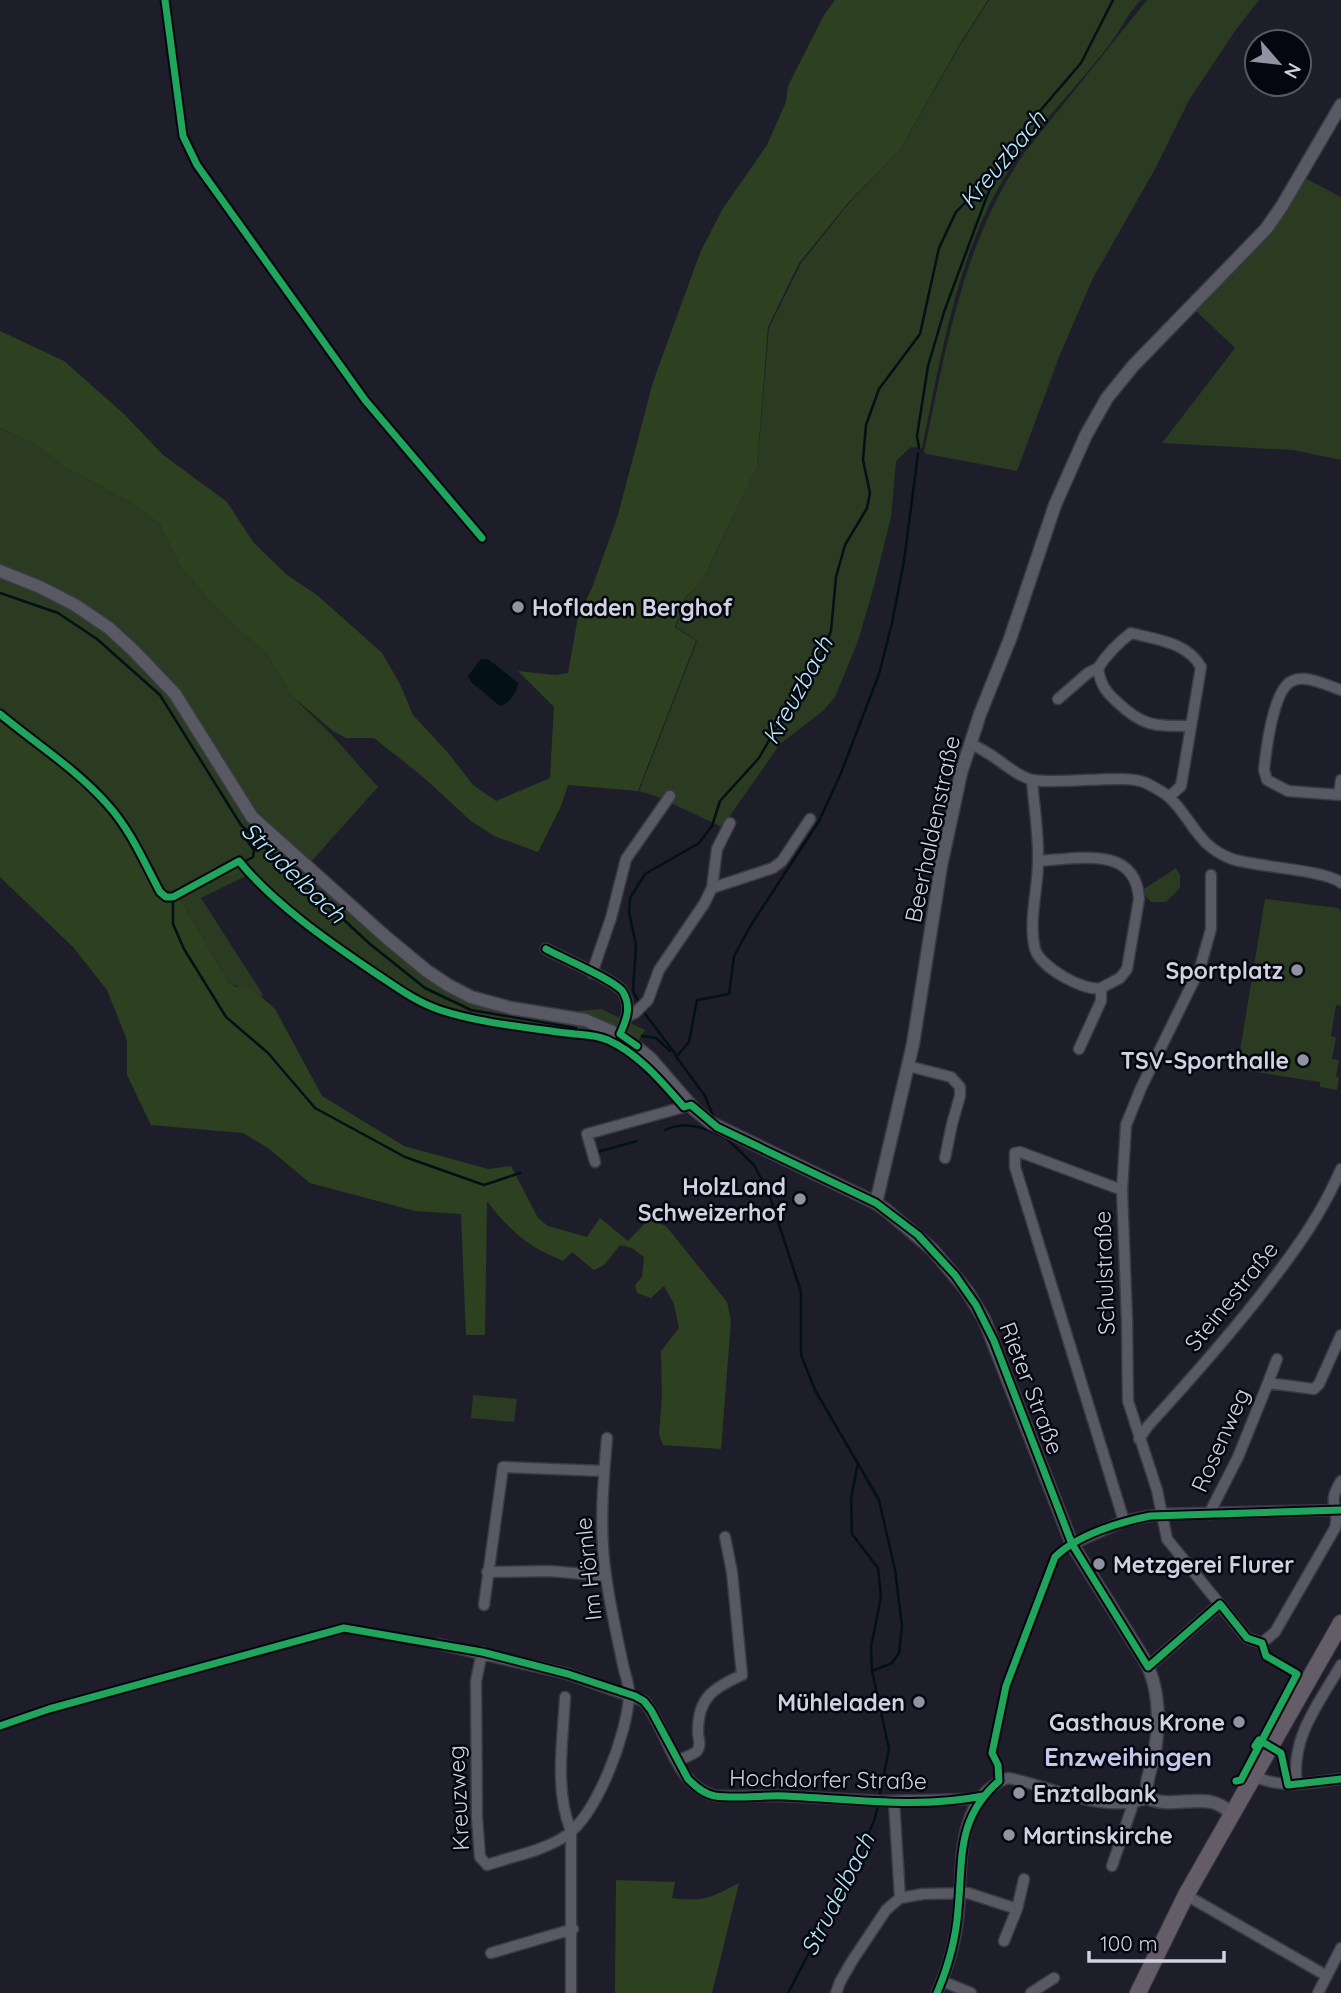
<svg xmlns="http://www.w3.org/2000/svg" width="1341" height="1993" font-family="Quicksand,sans-serif">
<style>
.green{fill:#2a3b21}
.forest{fill:#2d4120}
.water{fill:#031015}
.lines{fill:none;stroke-linecap:round;stroke-linejoin:round}
.stream{stroke:#031015;stroke-width:2.5}
.minor-casing{stroke:#3a3944;stroke-width:13}
.tertiary-casing{stroke:#3a3944;stroke-width:15}
.primary-casing{stroke:#3a3944;stroke-width:18}
.minor{stroke:#585963;stroke-width:10}
.tertiary{stroke:#585963;stroke-width:12}
.primary{stroke:#645c66;stroke-width:16}
.cycleway-casing{stroke:#05060f;stroke-width:11}
.cycleway{stroke:#20a55d;stroke-width:7}
.poi-dot{fill:#9293a2;stroke:#05060f;stroke-width:2.5}
.labels{text-anchor:middle;dominant-baseline:central;stroke-width:5;stroke-linejoin:round;paint-order:stroke}
.poi-label{font-size:23px;font-weight:bold;fill:#d0d2e2;stroke:#05060f;text-anchor:end}
.street-label{font-size:23px;fill:#d0d2e2;stroke:#05060f}
.water-label{font-size:24px;font-style:italic;fill:#b2ebf9;stroke:#05060f}
.quarter-label{font-size:26px;font-weight:bold;fill:#c4c7e8;stroke:#05060f}
</style>
<rect width="100%" height="100%" fill="#1e1e2a"/>
<path class="green" d="M989 0H1141C1128 13 1121 29 1110 44 1076 89 1033 129 1004 178 956 259 941 357 922 448L911 447 896 461 891 517 874 586 858 641 835 697 823 711 780 744 722 827 658 797 639 791 697 641 676 627 685 599 701 583 757 466 769 328 801 263 849 203 899 151 962 42Z
M1147 0H1259L1235 31 1189 100 1155 169 1092 280 1059 357 1017 471 927 454 924 452C946 348 963 241 1025 152Z
M1303 177 1341 197V460L1293 450 1162 443 1235 348 1193 308Z
M0 428 36 444 63 466 132 503 160 524 182 569 216 607 268 656 292 696 332 735 378 787 309 864 255 814 201 727 111 626 0 568Z
M0 575 24 584 98 624 172 696 243 810 446 988 553 1013 601 1009 645 1030 632 1051 660 1075 685 1103 678 1106C655 1076 629 1045 591 1034L466 1017 433 1007 414 998 350 956 299 917 239 860 172 897 163 895 138 848 109 805 79 775 0 713Z
M1176 868 1180 875V888L1166 902H1151L1146 897 1144 889Z
M245 869 250 874 201 898 262 993 263 998C248 985 242 990 229 983L180 899 214 880 236 875Z
M1265 899 1338 908 1341 912V1006L1336 1005 1331 1036 1336 1038 1332 1059 1339 1060 1336 1077 1339 1078 1337 1090 1320 1087V1082L1237 1069Z
M473 1395 517 1399 514 1422 471 1418Z"/>
<path class="forest" d="M835 0H988L961 42 899 151 848 203 799 263 768 327 757 466 701 583 685 598 675 627 696 641 638 791 568 785 561 806 538 852 494 836 471 821 422 776 374 738H346L333 731 292 696 268 656 216 607 182 569 160 524 132 503 63 466 36 444 0 428V331L64 361 125 415 162 454 227 502 253 542 287 575 317 595 382 653 400 684 413 715 449 754 473 785 496 801 550 778 554 707 518 671 555 675 568 673 578 617 592 588 618 515 653 382 700 253 722 210 767 145 786 102 788 86 824 15Z
M0 715C36 745 78 771 109 807 131 833 140 869 162 896L173 898 239 862 245 869 236 875 214 880 180 899 229 983 236 987 244 986 253 990 275 1009 322 1096 404 1146 488 1169 511 1166 538 1218 548 1226 587 1237 600 1218 628 1241 649 1219 666 1226 727 1302 731 1321 721 1449 663 1445 659 1434 662 1395 661 1351 679 1328 674 1304 664 1286 651 1298 637 1293 635 1285 642 1277 644 1257 632 1248 620 1245 604 1265 594 1270 572 1252 563 1261C551 1255 537 1250 527 1242 512 1231 497 1215 487 1201L485 1335H466L461 1214 415 1211 310 1183 268 1148 243 1133 151 1125 127 1075V1040L107 990 73 947 0 877Z
M616 1880 675 1882 672 1898C705 1902 710 1898 739 1883L712 1993H615Z"/>
<path class="water" d="M481 659H488L518 683C517 693 509 703 500 706L471 682 468 676Z"/>
<g class="lines">
<path class="stream" d="M919 448 917 436 928 366 944 312 987 196 999 169
M0 593 58 613 97 639 160 695 241 825 370 944 425 988 471 1010 576 1028
M252 835 248 842 254 850 253 857 173 900V924L184 949 226 1017 268 1053 315 1108 405 1157 484 1185 520 1173
M640 1005 633 991 636 945 629 912 630 898 645 874 699 843 712 826 720 801 759 758 787 709 822 653 831 631 836 577 845 545 867 508 870 493 863 460 866 425 879 389 920 334 939 248 956 212 1001 166 1033 119 1081 63 1113 0
M643 1011 677 1056 689 1042 697 1000 729 994 734 956 751 925 819 821 841 773 879 674 892 623 904 561 918 454
M642 1036 656 1038 670 1051
M675 1055 705 1096 714 1118
M665 1130C686 1120 704 1128 724 1137
M724 1136 754 1165 769 1194 801 1292V1355L815 1390 879 1500 895 1570 902 1626 899 1653 892 1663 872 1671
M597 1152 637 1141
M858 1462 851 1499 852 1534 878 1568 881 1597 871 1647 872 1671 889 1749 879 1799
M788 1993 847 1880 874 1821 878 1806"/>
<g class="minor-casing">
<path id="minor" d="M1341 690C1328 686 1306 674 1292 681 1273 689 1266 751 1264 770L1267 780 1288 791 1341 795
M1058 699 1088 673 1098 668
M970 744C994 752 1014 777 1034 780 1062 785 1127 773 1146 783 1154 787 1162 791 1169 797 1194 821 1196 845 1232 859 1255 867 1328 870 1341 883
M1032 780C1034 807 1039 835 1038 862 1038 890 1028 921 1035 949 1040 967 1084 992 1101 988V1001L1079 1049
M1339 795 1341 780
M1169 797 1181 786 1201 667C1187 642 1157 640 1131 633 1118 643 1107 654 1098 668 1100 683 1105 691 1116 701 1143 727 1154 726 1191 726
M1038 861C1076 859 1136 844 1139 899L1127 969 1120 978 1101 988
M1211 875V929L1200 968 1141 1088 1126 1125 1122 1190 1127 1321 1128 1401 1157 1490 1167 1539 1247 1638 1262 1643 1275 1632 1335 1528C1341 1505 1325 1507 1341 1481
M712 888 773 868 782 861 810 819
M546 949C560 957 617 981 623 992 632 1007 626 1021 620 1034
M592 973 611 918 626 859 670 796
M628 1016 635 1013 648 1000 659 970 704 904 712 888 717 849 730 823
M908 1066 951 1077 960 1087V1096L952 1124 945 1158
M595 1162 587 1134 691 1105
M1122 1190 1020 1152 1015 1153V1167L1124 1521
M1268 1383 1277 1359
M1139 1439 1148 1426C1190 1380 1232 1333 1270 1283 1299 1245 1322 1213 1341 1169
M1209 1514 1238 1457 1268 1383 1314 1389 1319 1384 1341 1335
M1072 1544 1124 1521 1160 1514 1340 1510
M487 1572 550 1571 606 1576
M484 1605 503 1467 604 1471
M438 1644 568 1674 644 1701C669 1731 673 1785 716 1796H782L883 1801 970 1799 983 1796
M482 1652 476 1681 477 1818 480 1857 487 1865C513 1856 544 1851 567 1835 598 1812 627 1734 629 1696 630 1686 625 1675 623 1665 617 1636 610 1606 606 1576 599 1530 603 1484 607 1438
M1148 1667 1220 1604
M565 1697C563 1741 554 1789 571 1831V1993
M677 1761C683 1758 693 1755 697 1751 701 1746 699 1739 698 1734 697 1698 713 1688 742 1675L732 1572 725 1537
M1254 1776C1283 1790 1311 1782 1341 1779
M1297 1784C1290 1738 1319 1703 1341 1665
M894 1801 900 1898
M1112 1866 1133 1804
M1186 1895 1327 1976
M1017 1909 1024 1879
M491 1953 573 1929
M942 1981 971 1993
M836 1993 840 1982 852 1961 886 1910 900 1898 923 1894 968 1893 1017 1909 1004 1941
M937 1993C948 1967 957 1937 959 1908 962 1865 956 1796 1008 1778 1051 1786 1105 1815 1148 1798
M1031 1993 1054 1978
M1318 1993 1341 1948"/>
</g>
<g class="tertiary-casing">
<path id="tertiary" d="M0 571 40 587 75 605 109 628 134 651 175 694 252 817 387 938 427 971 448 985 471 997 511 1008 585 1020 624 1037 650 1058 695 1110 711 1123 876 1203 886 1210 933 1250 967 1291 984 1319 1072 1544 1144 1659C1160 1687 1160 1724 1154 1756 1151 1770 1144 1784 1148 1798 1174 1811 1209 1788 1231 1814
M876 1203 913 1044 941 866 961 773 980 714 1010 639 1055 505 1086 435 1107 398 1133 366 1266 229 1282 206 1341 105"/>
</g>
<g class="primary-casing">
<path id="primary" d="M1138 1993 1186 1895 1341 1623"/>
</g>
<use href="#minor" class="minor"/>
<use href="#tertiary" class="tertiary"/>
<use href="#primary" class="primary"/>
<g class="cycleway-casing">
<path id="cycleway" d="M165 0 183 136 197 165 365 400 482 538
M0 714C36 744 76 769 107 804 130 829 144 862 160 892L166 897H173L239 861C274 904 329 942 375 973 396 987 416 1002 440 1010 480 1023 524 1027 566 1033 581 1035 594 1034 608 1040 639 1054 662 1082 684 1107L691 1105 717 1127 876 1203 918 1235 955 1275 976 1305 994 1341 1072 1544 1148 1667 1220 1604 1247 1638 1262 1643 1266 1656 1297 1674 1241 1780 1236 1781
M546 949C560 957 617 981 623 992 632 1007 626 1021 620 1034L637 1046
M0 1726 49 1709 344 1628 482 1652 568 1674 635 1696 644 1701 651 1710 688 1779C696 1787 704 1794 715 1796 738 1799 762 1795 785 1796 850 1799 919 1809 983 1796
M1255 1746 1259 1740 1281 1753 1288 1785 1341 1779
M937 1993C948 1967 956 1938 958 1910 963 1859 956 1818 999 1781L998 1765 992 1753 1006 1686 1055 1557C1077 1535 1120 1522 1150 1516L1341 1510"/>
</g>
<use href="#cycleway" class="cycleway"/>
</g>
<g class="poi-dot">
<circle cx="518" cy="607" r="7"/>
<circle cx="1297" cy="970" r="7"/>
<circle cx="1303" cy="1060" r="7"/>
<circle cx="800" cy="1199" r="7"/>
<circle cx="1099" cy="1564" r="7"/>
<circle cx="919" cy="1702" r="7"/>
<circle cx="1239" cy="1722" r="7"/>
<circle cx="1019" cy="1793" r="7"/>
<circle cx="1009" cy="1835" r="7"/>
</g>
<g class="labels">
<g class="poi-label">
<text x="532" y="607" text-anchor="start">Hofladen Berghof</text>
<text x="1283" y="970">Sportplatz</text>
<text x="1289" y="1060">TSV-Sporthalle</text>
<text x="786" y="1186">HolzLand<tspan x="786" dy="26">Schweizerhof</tspan></text>
<text x="1113" y="1564" text-anchor="start">Metzgerei Flurer</text>
<text x="905" y="1702">Mühleladen</text>
<text x="1225" y="1722">Gasthaus Krone</text>
<text x="1033" y="1793" text-anchor="start">Enztalbank</text>
<text x="1023" y="1835" text-anchor="start">Martinskirche</text>
</g>
<g class="street-label">
<text transform="translate(932 829) rotate(-78)">Beerhaldenstraße</text>
<text transform="translate(1104 1273) rotate(-92)">Schulstraße</text>
<text transform="translate(1231 1296) rotate(-51)">Steinestraße</text>
<text transform="translate(1032 1388) rotate(69)">Rieter Straße</text>
<text transform="translate(1220 1440) rotate(-66)">Rosenweg</text>
<text transform="translate(588 1569) rotate(-96)">Im Hörnle</text>
<text transform="translate(828 1779) rotate(1)">Hochdorfer Straße</text>
<text transform="translate(458 1798) rotate(-93)">Kreuzweg</text>
</g>
<g class="water-label">
<text transform="translate(1002 159) rotate(-50)">Kreuzbach</text>
<text transform="translate(797 690) rotate(-61)">Kreuzbach</text>
<text transform="translate(294 872) rotate(44)">Strudelbach</text>
<text transform="translate(837 1894) rotate(-63)">Strudelbach</text>
</g>
<g class="quarter-label">
<text x="1128" y="1756">Enzweihingen</text>
</g>
</g>
<g transform="translate(1278 63) rotate(118)"><circle r="33" fill="#05060f" stroke="#565863" stroke-width="2"/>
<path d="M0-5L12 26L0 18L-12 26Z" fill="#9293a2"/>
<text y="-10" font-size="19" font-weight="bold" text-anchor="middle" fill="#d0d2e2">N</text>
</g>
<path d="M1089 1951v10h135v-10" fill="none" stroke="#d0d2e2" stroke-width="3.5"/>
<text x="1100" y="1951" font-size="21" fill="#d0d2e2" stroke="#05060f" stroke-width="5" paint-order="stroke">100 m</text>
</svg>
